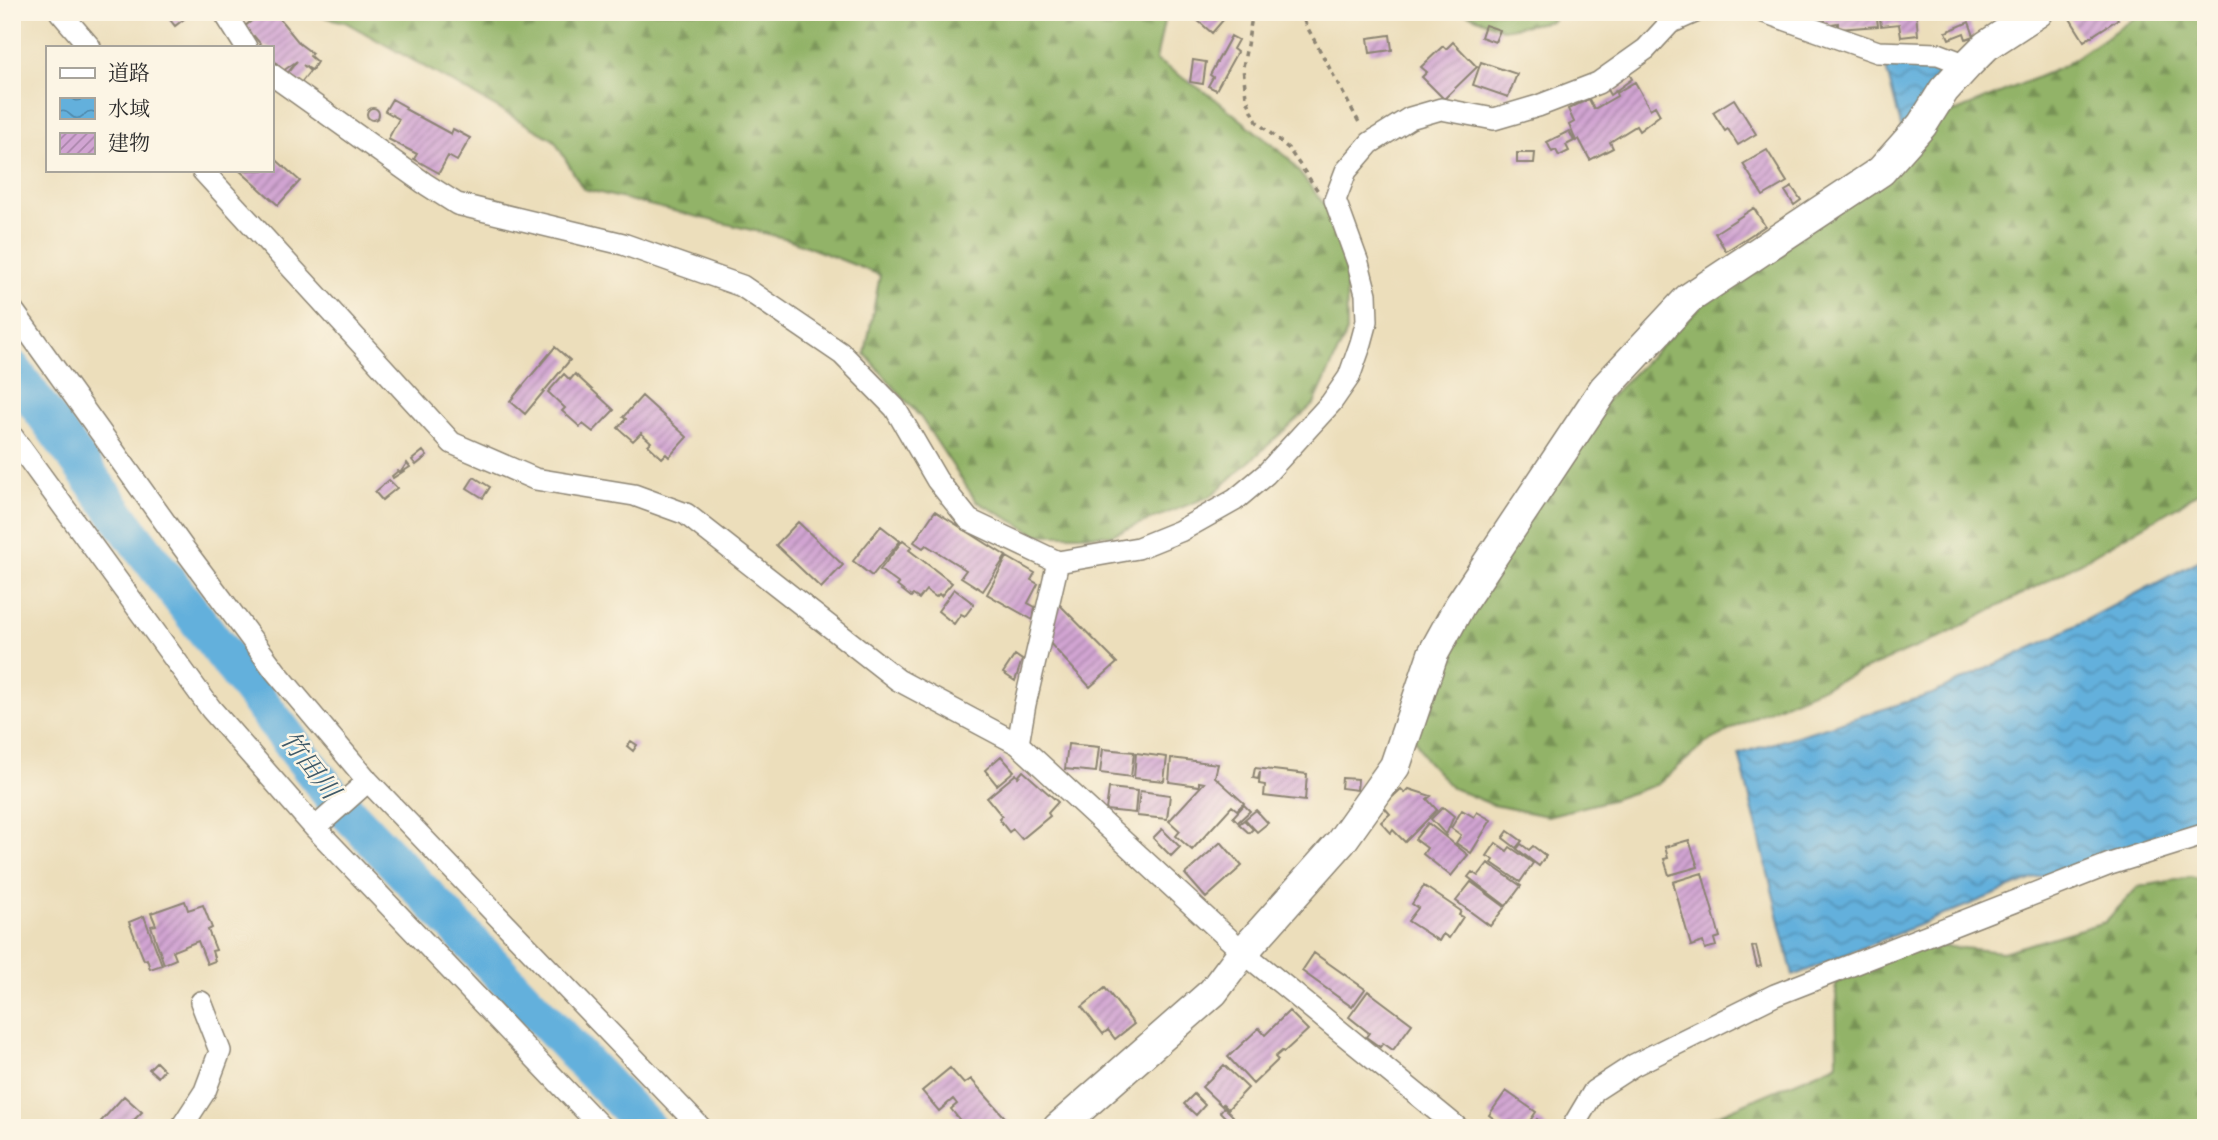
<svg xmlns="http://www.w3.org/2000/svg" width="2218" height="1140" font-family="Cardo,'Noto Serif JP',serif">
<style>
.forest{fill:url(#forest-firs);stroke:#5e6f49;stroke-width:2}
.water{fill:url(#water-waves);stroke:#476e84;stroke-width:2}
.lines{fill:none;stroke-linecap:round;stroke-linejoin:round}
.river{stroke:#63b0dc;stroke-width:38}
.building{fill:url(#building-hatch)}
.street-casing{stroke:#8c8473;stroke-width:24}
.secondary-casing{stroke:#8c8473;stroke-width:33}
.path{stroke:#8c8473;stroke-width:3.5;stroke-dasharray:5 5;stroke-linecap:butt}
.street{stroke:#fff;stroke-width:21}
.secondary{stroke:#fff;stroke-width:30}
.labels{text-anchor:middle;dominant-baseline:central;stroke-width:5;stroke-linejoin:round;paint-order:stroke}
.water-label{font-size:26px;font-style:italic;fill:#3f5a69;stroke:#fcf5e5}
</style>
<defs>
<pattern id="forest-firs" width="22" height="20" patternUnits="userSpaceOnUse" patternTransform="scale(1.75)"><rect width="22" height="20" fill="#92b367"/><path d="M5 1l3.5 6h-7zM16 11l3.5 6h-7z" fill="#779255"/></pattern>
<pattern id="water-waves" width="16" height="10" patternUnits="userSpaceOnUse" patternTransform="scale(1.75)"><rect width="16" height="10" fill="#63b0dc"/><path d="M0 5q4-4 8 0t8 0" fill="none" stroke="#528fb3"/></pattern>
<pattern id="building-hatch" width="6" height="6" patternUnits="userSpaceOnUse" patternTransform="scale(1.75)"><rect width="6" height="6" fill="#d1a4d2"/><path d="M-1 1l2-2M0 6l6-6M5 7l2-2" fill="none" stroke="#aa86ab"/></pattern>
</defs>
<rect width="100%" height="100%" fill="#fcf5e5"/>
<filter id="ink" filterUnits="userSpaceOnUse"><feTurbulence type="fractalNoise" baseFrequency=".0143" numOctaves="2"/><feDisplacementMap in="SourceGraphic" scale="14" xChannelSelector="R" yChannelSelector="G"/><feConvolveMatrix kernelMatrix="1 2 1 2 8 2 1 2 1" color-interpolation-filters="sRGB"/></filter>
<filter id="wash" filterUnits="userSpaceOnUse"><feTurbulence type="fractalNoise" baseFrequency=".00686" numOctaves="4" result="noise"/><feDisplacementMap in="SourceGraphic" scale="28" xChannelSelector="R" yChannelSelector="G"/><feGaussianBlur stdDeviation="1.57" result="paint"/><feColorMatrix in="noise" values="0 0 0 0 0 0 0 0 0 0 0 0 0 0 0 0 0 1.4 0 .05"/><feComposite in="paint" operator="in"/></filter>
<g filter="url(#wash)">
<rect width="100%" height="100%" fill="#ecdebb"/>
<path class="forest" d="M304 12H1166L1156 60 1214 98 1287 157 1328 209 1346 256 1347 332 1314 404 1211 496 1111 535H1038L976 501 921 418 865 354 880 275 788 239 583 189 554 140 345 22Z
M1463 12H1558L1552 21 1502 29Z
M2143 12H2206V486L2178 506 2067 570 1945 635 1754 717 1706 743 1658 784 1611 800 1547 816 1493 805 1452 788 1425 759 1413 736 1464 606 1605 402 1704 303 1949 114 2062 67Z
M2191 877 2206 881V1128H1687L1837 1064 1836 983 1921 944 2003 952 2105 922 2138 887Z"/>
<path class="water" d="M1920 59 1950 70 1902 130 1885 64Z
M2206 557V822L2030 880 1793 976 1739 754 1932 694 2046 641Z"/>
<g class="lines">
<path class="river" d="M12 369 127 528 332 796 647 1128"/>
</g>
<g id="blocks">
<path class="building" d="M164 12H193L175 26Z
M233 12H255L239 22Z
M262 12H274L300 44 312 53 310 56 317 62 312 70 303 65 310 71 300 84 287 74 297 61 283 71 271 57V47H263L254 36 251 38 243 28Z
M1188 12H1230L1212 33Z
M1817 12H1876L1878 26 1838 29V23L1825 25V21L1818 22Z
M1879 12H1916L1918 35 1901 37 1899 24 1881 26Z
M2077 12H2113L2118 19 2084 41 2069 17Z
M1969 22 1974 36 1966 39 1964 33 1949 39 1946 32Z
M1485 25 1500 30 1495 42 1481 37Z
M1390 35 1392 50 1370 53 1368 38Z
M1231 36 1238 40 1233 49 1237 52 1216 90 1208 86 1213 77 1210 75Z
M1453 42 1477 67 1444 99 1422 77 1427 72 1421 67 1443 46 1446 49Z
M1193 60 1206 62 1203 84 1190 82Z
M1481 62 1517 74 1508 97 1473 85Z
M1627 70 1632 79 1610 95 1605 86Z
M1635 82 1650 109 1655 106 1660 115 1639 131 1636 126 1610 142 1613 148 1590 160 1579 139 1576 141 1569 125 1574 122 1568 109 1589 99 1594 109 1617 96 1616 93Z
M392 99 406 107 405 109 451 134 453 129 470 138 457 161 448 156 439 173 414 159 417 154 388 139 399 119 385 111Z
M1734 99 1756 134 1738 145 1728 129 1725 131 1713 112Z
M367 114a6 6 0 1 1 12 0a6 6 0 1 1-12 0Z
M1569 131 1574 141 1566 145 1569 151 1559 156 1556 150 1552 152 1547 142Z
M1767 150 1787 182 1763 196 1743 164Z
M1517 153H1535L1534 163H1517Z
M271 155 300 181 278 205 239 170H271Z
M1792 187 1801 200 1794 205 1785 191Z
M1754 208 1765 226 1726 251 1715 233Z
M555 347 570 360 525 414 510 401Z
M564 374 570 380 575 374 614 410 593 432 583 424 580 427 562 411 565 408 548 392Z
M642 396 687 437 669 457 666 454 662 458 648 445 651 442 641 433 633 441 618 428 626 419 623 417Z
M423 451 427 456 416 465 412 460Z
M407 463 410 467 393 478 392 476 398 471 400 473Z
M474 477 490 487 483 498 467 488Z
M389 480 397 488 382 500 375 492Z
M935 511 1006 556 983 591 961 577 966 570 926 545 923 548 914 542Z
M798 522 843 565 821 588 776 545Z
M881 526 900 541 872 576 853 561Z
M903 540 912 547 909 550 952 583 941 596 939 594 936 597 926 590 919 599 913 595 911 597 897 586 899 584 880 570Z
M1007 557 1035 573 1031 580 1038 584 1028 603 1035 607 1033 620 987 594Z
M954 589 974 604 965 616 961 614 954 624 938 611Z
M1058 603 1117 663 1090 687 1047 640Z
M1015 655 1022 660 1015 681 1003 673Z
M631 741 637 745 633 751 627 746Z
M1068 744 1099 747 1096 772 1065 769Z
M1103 749 1134 752 1131 777 1100 773Z
M1136 753 1167 757 1164 781 1134 778Z
M1001 756 1014 771 997 785 985 770Z
M1171 758 1218 764 1215 777 1244 803 1237 810 1232 806 1192 850 1176 836 1180 831 1169 821 1204 783 1199 782V786L1169 782Z
M1255 768 1307 774 1305 801 1264 796 1265 785 1259 784 1260 772 1258 779 1253 778Z
M1023 771 1058 802 1048 813 1050 816 1022 839 1013 829 1009 832 999 819 1002 816 987 798 1016 774 1018 777Z
M1342 778 1358 779 1357 790 1341 788Z
M1109 788 1137 791 1135 813 1106 810Z
M1401 789 1405 793 1409 789 1431 796 1427 799 1437 810 1405 842 1393 830 1391 833 1381 822 1390 814 1383 806Z
M1140 791 1170 795 1167 819 1137 816Z
M1244 805 1250 811 1238 822 1233 817Z
M1443 807 1454 816 1446 835 1431 819Z
M1256 810 1268 823 1257 832 1245 819Z
M1462 810 1474 817 1477 812 1491 820 1471 853 1456 843 1461 835 1451 828Z
M1244 820 1253 829 1249 833 1239 824Z
M1428 823 1468 855 1451 876 1423 854 1427 848 1415 839Z
M1162 829 1180 847 1171 856 1153 838Z
M1508 831 1522 841 1516 848 1503 838Z
M1689 840 1698 867 1669 875 1664 859 1668 858 1665 847Z
M1221 842 1242 866 1206 898 1185 874Z
M1496 843 1507 851 1510 847 1533 863 1520 882 1492 863 1494 860 1487 856Z
M1521 844 1529 850 1533 846 1546 856 1539 866 1517 849Z
M1488 863 1521 886 1506 906 1468 877 1472 872 1478 876Z
M1702 873 1720 937 1714 939 1716 946 1705 949 1703 942 1691 946 1673 882Z
M1471 882 1505 907 1490 926 1456 901Z
M1424 886 1461 911 1459 915 1463 917 1449 938 1443 934 1439 941 1408 921 1418 908 1412 904Z
M185 901 188 910 203 905 212 928 208 930 216 950 212 951 215 961 207 964 198 941 173 951 176 959 164 964 151 926 156 925 151 913Z
M144 916 162 965 150 969 147 959 144 960 129 922Z
M1756 946 1761 966 1757 967 1752 947Z
M1314 953 1365 989 1352 1007 1302 971Z
M1105 988 1134 1024 1115 1039 1108 1030 1103 1034 1082 1007Z
M1368 991 1412 1024 1393 1050 1383 1043 1380 1047 1366 1037 1369 1033 1349 1017Z
M1289 1011 1308 1030 1284 1052 1282 1051 1275 1057 1278 1060 1253 1084 1228 1057 1259 1028 1265 1035Z
M156 1062 164 1070 158 1077 149 1069Z
M1224 1065 1248 1088 1228 1109 1223 1104 1222 1106 1202 1087Z
M950 1068 964 1084 971 1079 1010 1123 1004 1128H966L951 1109 957 1104 953 1099 939 1111 922 1091Z
M1506 1091 1536 1112 1525 1128H1506L1489 1115Z
M1194 1094 1205 1105 1196 1115 1184 1104Z
M124 1096 142 1112 129 1125 127 1128H95Z
M1224 1107 1233 1116 1229 1121 1220 1112Z
M1537 1119 1549 1128H1530Z
M1221 1121 1229 1128H1215Z"/>
</g>
</g>
<g filter="url(#ink)">
<use href="#blocks" fill-opacity="0" stroke="#8c8473" stroke-width="2"/>
<g class="lines">
<g class="street-casing">
<path id="street" d="M60 12 90 47
M224 12 246 47
M1764 12 1878 52 1938 54 1967 65
M271 74 424 183 457 204 623 244 742 286 842 354 895 408 937 480 969 520 1058 562 1138 548 1180 531 1235 500 1266 474 1331 403 1349 377 1361 343 1367 321 1366 294 1358 263 1335 200 1346 171 1370 143 1410 118 1441 109 1494 119 1538 106 1598 83 1646 49 1670 23 1695 12
M202 170 452 443 535 479 634 495 686 514 898 680 1018 744 1243 952 1458 1128
M12 309 182 546 276 672 368 781 701 1128
M12 436 211 709 315 828 602 1128
M1018 744 1025 704 1058 562
M315 828 368 781
M181 1128 205 1091 220 1051 201 1002
M1572 1128 1594 1091 1634 1065 1775 995 2110 864 2206 834"/>
</g>
<g class="secondary-casing">
<path id="secondary" d="M1058 1128 1213 992 1243 952 1341 842 1395 766 1433 654 1460 605 1604 389 1688 299 1881 171 1922 125 1944 90 1967 65 1986 46 2038 12"/>
</g>
<path class="path" d="M1253 12 1243 67 1246 97 1257 122 1288 148 1318 191
M1299 12 1361 126"/>
<use href="#street" class="street"/>
<use href="#secondary" class="secondary"/>
</g>
</g>
<g class="labels">
<g class="water-label">
<text transform="translate(310 765) rotate(52)">竹田川</text>
</g>
</g>
<rect width="2218" height="1140" fill="none" stroke="#fcf5e5" stroke-width="42"/>
<rect x="46" y="46" width="228" height="126" fill="#fcf5e5" stroke="#a8a49b" stroke-width="2"/>
<rect x="60" y="68" width="35" height="10" fill="#ffffff" stroke="#a8a49b" stroke-width="2"/>
<text x="108" y="80" font-size="21" fill="#2b2b2b">道路</text>
<rect x="60" y="98" width="35" height="21" fill="url(#water-waves)" stroke="#a8a49b" stroke-width="2"/>
<text x="108" y="116" font-size="21" fill="#2b2b2b">水域</text>
<rect x="60" y="133" width="35" height="21" fill="url(#building-hatch)" stroke="#a8a49b" stroke-width="2"/>
<text x="108" y="150" font-size="21" fill="#2b2b2b">建物</text>
</svg>
